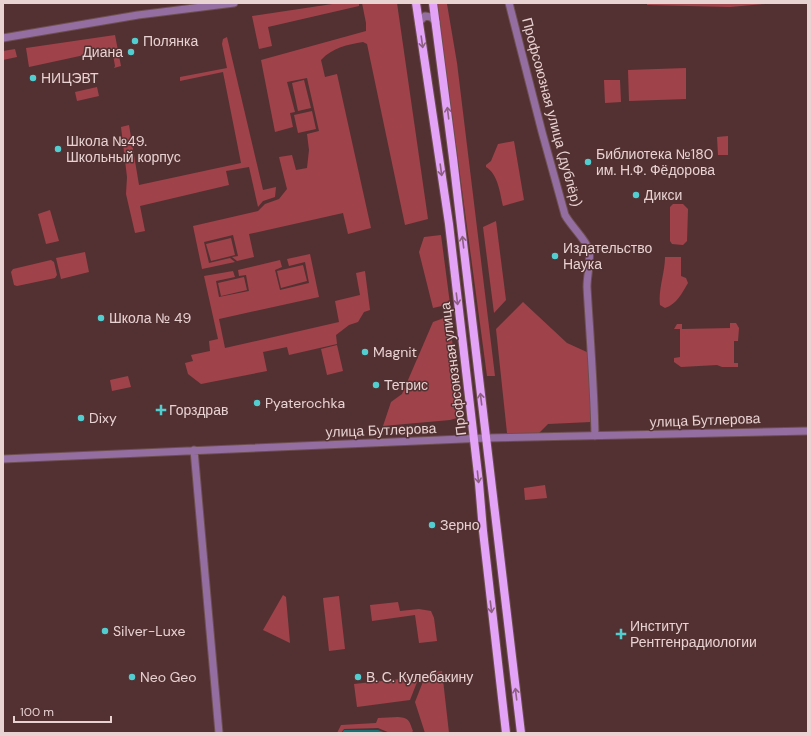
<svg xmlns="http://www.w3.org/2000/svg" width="811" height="736" font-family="'DM Sans',sans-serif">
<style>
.green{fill:#a0424a}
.water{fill:#167274}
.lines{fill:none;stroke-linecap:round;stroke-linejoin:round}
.minor-casing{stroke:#6e4e4f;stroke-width:9}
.major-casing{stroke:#6e4e4f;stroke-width:10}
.minor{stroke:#946ea1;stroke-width:7}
.major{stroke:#e3a4f7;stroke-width:8}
.oneway{stroke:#8d5f81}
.poi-dot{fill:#52cdd0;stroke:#533132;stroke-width:1.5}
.labels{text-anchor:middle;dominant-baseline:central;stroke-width:3;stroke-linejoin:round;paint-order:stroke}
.poi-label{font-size:14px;fill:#e8d2d2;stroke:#533132;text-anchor:start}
.street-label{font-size:14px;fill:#e8d2d2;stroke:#533132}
</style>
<rect width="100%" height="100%" fill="#533132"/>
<path class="green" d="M339 3H359V6L268 27 272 46 259 49 252 16Z
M362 3H397L428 219 405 225 367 44 363 42C347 45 333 47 321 60L325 77 337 74 371 228 348 234 343 213 249 234 254 257 237 261 232 257 238 256 233 235 204 242 209 263 230 258 235 262 202 269 193 226 258 211 265 204 279 199 287 189 279 157 292 155 296 170 307 168 309 150 307 134 319 131 307 78 287 82 295 112 290 113 293 127 275 132 261 60 366 31V23Z
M437 3 447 4 457 63 495 376H487Z
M647 3H765V4L730 7 647 5Z
M115 35 121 66 114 68 115 66 112 49 29 67 26 48Z
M227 37 263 190 276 187 275 197 263 201 258 207 249 167 226 171 229 185 140 206 145 231 135 233 126 194 127 177 121 127 129 125 139 185 241 163 223 72 180 81V77L227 68 222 44 223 39Z
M15 49 17 57 3 60V51Z
M686 68V99L629 101 628 70Z
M304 80 311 108 298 111 292 83Z
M604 80H620L621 102 605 103Z
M97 87 99 96 77 101 75 92Z
M312 111 316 129 298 133 294 115Z
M728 136V155H718L717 137Z
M514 141 524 200 503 206C500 193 498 174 486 167V165L491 161 498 144Z
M673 204H683L688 209 687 241 683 245 672 244 670 241V207Z
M50 210 59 241 46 244 38 214Z
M496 221 506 300 494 313 483 227Z
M441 235 450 304 433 308 419 252 424 237Z
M231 238 235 255 211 261 206 244Z
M85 252 89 272 61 279 56 258Z
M310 254 319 297 219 319 225 348 339 322 335 301 360 295 356 273 365 271 370 310 364 312 358 322 349 325 336 335 337 344 289 355 287 347 263 352 267 371 201 384 188 374 185 363 193 361 191 355 210 351 209 341 218 339 204 276 233 271 235 277 216 281 219 297 249 291 246 275 239 276 238 270 280 260 282 267 275 270 280 290 309 283 305 262 289 266 287 259Z
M665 257H681V276L686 278 688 283C682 293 677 304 665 308L660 305C658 289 665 273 665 257Z
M51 260 54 262 57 275 55 278 17 286 14 285 11 272 13 269Z
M303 265 307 281 281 288 277 271Z
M244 277 247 290 221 296 218 283Z
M523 302 567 343 589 353 591 422 548 424 539 433H507L496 329Z
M452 315 451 334 464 416 450 420 383 426 391 402 402 394 433 322Z
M730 323H736L739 328 738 341H734V363H738V367H722L717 365 681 367 674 362V358L680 357V329H674L677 324H682V329L730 328Z
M337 345 343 371 327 375 321 349Z
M128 376 131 387 112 391 110 380Z
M545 485 547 498 525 500 524 488Z
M283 595 286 597 290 643 263 630Z
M339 596 345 649 329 651 323 598Z
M398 602 400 611 419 609 431 611 434 618 437 641 419 643 415 615 372 621 370 605Z
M442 671 449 733H425L415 702 426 674Z
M419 677 410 700 357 707 354 684Z
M398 717C410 718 409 721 413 731L411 733H390L378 728 344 729 341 733H337L341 725 376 723 378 718Z"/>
<path class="water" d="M344 730H378L386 733H342Z"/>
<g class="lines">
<g class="minor-casing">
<path id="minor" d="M509 3 542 132 565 215C571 226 587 241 589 250 591 262 587 275 587 287 590 337 594 386 595 436
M419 24 420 21 425 16 431 17 436 22
M3 38 138 15 234 3
M194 450 219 733
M3 459 486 438 808 431"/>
</g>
<g class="major-casing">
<path id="major" d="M416 3 449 224 479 483 483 531 506 733
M433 3 453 158 521 733"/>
</g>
<use href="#minor" class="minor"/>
<use href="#major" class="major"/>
</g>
<defs><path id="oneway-shaft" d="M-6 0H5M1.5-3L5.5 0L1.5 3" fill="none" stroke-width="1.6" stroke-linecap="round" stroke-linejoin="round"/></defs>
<g class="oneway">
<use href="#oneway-shaft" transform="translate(422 42) rotate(82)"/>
<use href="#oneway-shaft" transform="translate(448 113) rotate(-97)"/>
<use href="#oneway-shaft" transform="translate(441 170) rotate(82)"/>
<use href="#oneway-shaft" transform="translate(463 242) rotate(-97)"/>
<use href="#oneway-shaft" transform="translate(457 299) rotate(83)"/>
<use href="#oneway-shaft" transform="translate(481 399) rotate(-97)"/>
<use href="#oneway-shaft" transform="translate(478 477) rotate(84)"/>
<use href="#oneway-shaft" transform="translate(491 607) rotate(83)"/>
<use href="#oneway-shaft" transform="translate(516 694) rotate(-97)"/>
</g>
<g class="poi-dot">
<circle cx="135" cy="41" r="4"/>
<circle cx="131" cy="52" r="4"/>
<circle cx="33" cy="78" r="4"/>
<circle cx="58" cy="149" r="4"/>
<circle cx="588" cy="162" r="4"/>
<circle cx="636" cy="195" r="4"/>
<circle cx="555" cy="256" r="4"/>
<circle cx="101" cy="318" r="4"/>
<circle cx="365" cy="352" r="4"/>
<circle cx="376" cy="385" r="4"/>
<circle cx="257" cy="403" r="4"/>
<path d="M159 404h4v4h4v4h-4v4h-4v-4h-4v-4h4z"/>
<circle cx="81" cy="418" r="4"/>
<circle cx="432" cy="525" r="4"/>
<circle cx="105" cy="631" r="4"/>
<path d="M619 628h4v4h4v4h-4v4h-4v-4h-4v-4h4z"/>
<circle cx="132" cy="677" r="4"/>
<circle cx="358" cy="677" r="4"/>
</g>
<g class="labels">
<g class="poi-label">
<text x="143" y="41">Полянка</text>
<text x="123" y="52" text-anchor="end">Диана</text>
<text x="41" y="78">НИЦЭВТ</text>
<text x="66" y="141">Школа №49.<tspan x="66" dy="16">Школьный корпус</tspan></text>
<text x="596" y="154">Библиотека №180<tspan x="596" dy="16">им. Н.Ф. Фёдорова</tspan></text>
<text x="644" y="195">Дикси</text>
<text x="563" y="248">Издательство<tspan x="563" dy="16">Наука</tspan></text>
<text x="109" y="318">Школа № 49</text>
<text x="373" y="352">Magnit</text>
<text x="384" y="385">Тетрис</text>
<text x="265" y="403">Pyaterochka</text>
<text x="169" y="410">Горздрав</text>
<text x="89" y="418">Dixy</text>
<text x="440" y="525">Зерно</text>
<text x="630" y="626">Институт<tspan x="630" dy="16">Рентгенрадиологии</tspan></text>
<text x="113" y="631">Silver-Luxe</text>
<text x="140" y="677">Neo Geo</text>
<text x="366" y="677">В. С. Кулебакину</text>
</g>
<g class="street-label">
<text transform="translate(552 112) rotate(75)">Профсоюзная улица (дублёр)</text>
<text transform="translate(453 369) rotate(-97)">Профсоюзная улица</text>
<text transform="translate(705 420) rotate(-2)">улица Бутлерова</text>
<text transform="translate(381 430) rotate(-2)">улица Бутлерова</text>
</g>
</g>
<rect width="811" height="736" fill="none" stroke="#e8d2d2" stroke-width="8"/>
<path d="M14 716v6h97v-6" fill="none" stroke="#e8d2d2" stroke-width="2"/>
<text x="20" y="716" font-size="12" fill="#e8d2d2" stroke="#533132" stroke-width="3" paint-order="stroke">100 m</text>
</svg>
